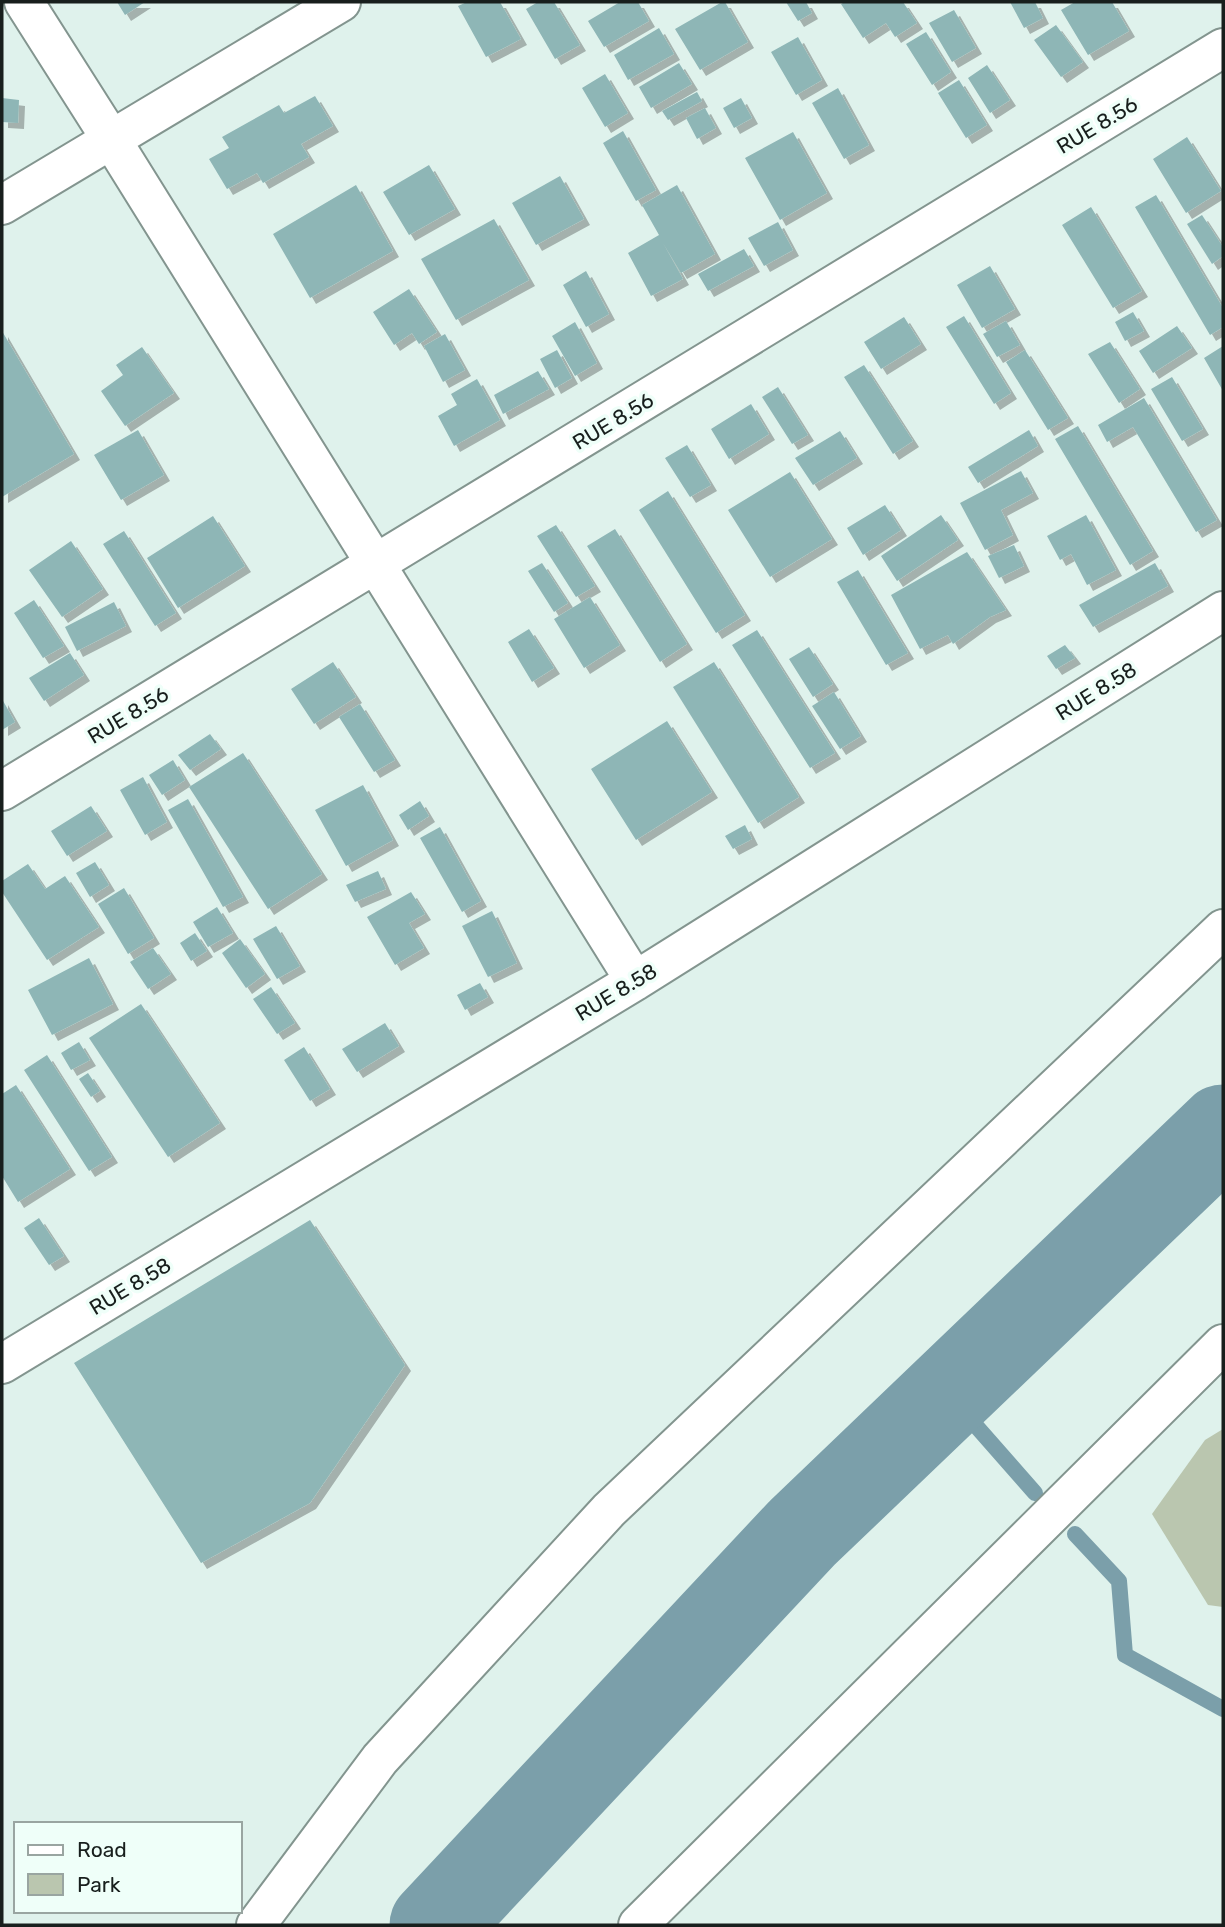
<svg xmlns="http://www.w3.org/2000/svg" width="1225" height="1927" font-family="Rubik,sans-serif">
<style>
.green{fill:#bac6af}
.lines{fill:none;stroke-linecap:round;stroke-linejoin:round}
.stream{stroke:#7b9faa;stroke-width:16}
.river{stroke:#7b9faa;stroke-width:91}
.building{fill:#8eb6b6;filter:url(#shadow)}
.minor-casing{stroke:#83958f;stroke-width:42}
.minor{stroke:#fff;stroke-width:38}
.labels{text-anchor:middle;dominant-baseline:central;stroke-width:7;stroke-linejoin:round;paint-order:stroke}
.street-label{font-size:21px;fill:#181f1d;stroke:#effff9}
</style>
<defs>
<filter id="shadow"><feDropShadow dx="6" dy="6" stdDeviation="0" flood-color="#0004"/></filter>
</defs>
<rect width="100%" height="100%" fill="#dff2ec"/>
<path class="green" d="M1223 1429V1607L1208 1605 1152 1514 1205 1440Z"/>
<g class="lines">
<path class="stream" d="M948 1394 1035 1493
M1075 1534 1119 1581 1125 1655 1223 1709"/>
<path class="river" d="M435 1925 802 1533 1223 1130"/>
</g>
<path class="building" d="M117 2H145L125 15Z
M467 2H500L521 39 486 57 458 6Z
M538 2H554L580 45 555 59 526 9Z
M620 2H638L649 21 604 47 588 21Z
M722 2H725L748 42 700 70 675 29Z
M786 2H806L812 13 798 21Z
M845 2H903L917 23 895 37 886 23 863 38 841 4Z
M1010 2H1035L1043 18 1024 28Z
M1075 2H1112L1129 31 1088 55 1061 10Z
M954 10 976 48 952 62 929 23Z
M1056 25 1083 62 1061 77 1034 40Z
M659 28 674 54 628 80 614 55Z
M926 32 951 72 932 85 906 44Z
M798 37 822 80 796 95 771 52Z
M679 63 692 84 651 108 639 87Z
M987 65 1010 100 990 113 968 78Z
M605 74 628 113 605 127 582 88Z
M959 80 987 125 966 138 938 93Z
M838 88 869 145 844 159 812 103Z
M697 92 702 101 668 120 662 111Z
M315 96 333 126 301 144 309 157 263 183 257 173 227 189 209 159 229 148 222 137 279 105 284 113Z
M2 98 19 100 18 123 2 122Z
M741 98 752 118 734 128 723 108Z
M705 108 716 128 697 139 686 118Z
M623 131 656 190 636 201 603 143Z
M793 132 827 193 780 220 745 158Z
M1187 137 1221 191 1186 213 1153 159Z
M429 165 455 209 409 235 383 192Z
M560 176 584 219 536 245 512 203Z
M356 185 393 251 310 298 273 234Z
M677 185 715 254 681 273 663 243 683 279 651 296 628 253 659 235 642 205Z
M1156 195 1223 308V327L1210 335 1135 207Z
M1091 207 1142 291 1113 308 1062 225Z
M1202 215 1223 247V256L1212 264 1187 224Z
M494 219 529 280 456 320 421 259Z
M778 222 793 250 764 266 748 238Z
M744 249 754 266 708 291 698 274Z
M990 266 1015 309 982 328 957 285Z
M586 271 609 314 586 327 563 285Z
M409 289 437 332 419 344 412 333 394 345 373 312Z
M1133 312 1144 331 1125 341 1115 322Z
M964 316 1011 393 994 404 946 327Z
M904 317 921 344 881 369 864 342Z
M1006 321 1020 345 997 357 983 334Z
M575 322 597 363 575 376 552 336Z
M1177 326 1192 348 1153 373 1139 351Z
M2 331 74 454 2 497Z
M445 334 465 370 443 382 424 346Z
M1110 342 1140 389 1119 403 1088 354Z
M1223 346V391L1204 358Z
M142 347 174 393 125 426 101 391 123 375 116 365Z
M557 350 572 378 555 388 540 359Z
M1025 350 1068 418 1048 430 1006 362Z
M864 365 913 441 893 454 844 377Z
M538 371 549 389 503 414 494 395Z
M1172 377 1203 429 1182 441 1151 389Z
M477 379 500 420 454 446 438 416 457 405 451 394Z
M778 387 808 435 792 444 762 397Z
M1144 398 1217 520 1196 532 1133 427 1107 442 1098 425Z
M751 404 769 434 729 459 711 429Z
M1078 426 1153 551 1130 565 1055 439Z
M138 430 164 475 121 500 94 455Z
M1029 430 1038 446 978 483 968 467Z
M840 431 857 458 813 485 795 458Z
M687 445 711 485 690 497 665 458Z
M1021 471 1033 493 1001 510 1013 535 985 550 960 503Z
M790 472 832 539 770 577 728 510Z
M668 491 745 615 716 633 639 510Z
M885 505 901 530 863 555 847 528Z
M941 515 958 540 897 581 881 556Z
M1086 515 1116 570 1087 585 1071 554 1060 560 1047 536Z
M213 516 245 566 178 608 147 558Z
M556 525 595 586 576 597 537 536Z
M615 529 687 644 660 662 587 546Z
M124 531 176 613 155 626 103 544Z
M71 541 103 589 62 617 29 570Z
M1014 545 1024 566 999 578 988 556Z
M967 552 1006 610 990 617 953 644 948 635 920 649 891 595Z
M542 563 568 603 554 612 528 571Z
M1155 563 1168 586 1093 627 1079 605Z
M858 570 908 653 886 665 837 582Z
M590 597 620 645 584 668 554 619Z
M34 600 64 646 43 658 14 613Z
M114 602 126 626 77 651 65 627Z
M529 629 554 668 532 682 508 642Z
M757 630 835 753 810 768 732 645Z
M1065 645 1075 658 1056 669 1047 656Z
M809 647 833 684 813 697 789 659Z
M70 653 84 675 44 701 29 678Z
M333 662 356 697 314 724 291 689Z
M714 662 799 797 758 823 673 687Z
M834 692 861 736 840 749 812 706Z
M2 699 15 722 2 730Z
M360 704 395 760 374 772 339 717Z
M667 721 712 792 636 840 591 769Z
M210 734 221 749 190 770 178 755Z
M243 753 322 874 268 909 189 787Z
M173 760 185 780 162 795 149 775Z
M143 777 167 822 145 835 120 790Z
M363 785 393 840 346 866 315 810Z
M188 799 243 897 223 907 168 810Z
M420 801 429 816 408 830 399 815Z
M91 806 107 831 67 856 51 831Z
M745 825 752 839 733 849 725 836Z
M440 827 481 901 462 912 420 838Z
M95 862 109 885 90 897 76 873Z
M28 864 45 889 65 876 99 927 47 960 2 892V881Z
M378 871 386 889 355 902 346 885Z
M124 888 154 938 128 954 98 904Z
M411 892 425 914 409 923 424 948 395 965 367 917Z
M217 907 233 933 208 947 193 922Z
M492 911 517 963 488 977 462 926Z
M276 926 300 966 277 979 253 939Z
M195 933 207 951 191 961 180 943Z
M240 939 265 974 246 988 222 953Z
M153 948 171 974 148 989 130 962Z
M89 958 113 1004 52 1035 28 990Z
M480 983 488 997 465 1010 457 995Z
M271 987 295 1023 277 1034 253 999Z
M141 1004 220 1123 168 1157 89 1038Z
M385 1023 399 1046 357 1072 342 1049Z
M79 1042 90 1060 71 1070 61 1053Z
M304 1047 330 1089 310 1101 284 1060Z
M47 1055 112 1157 89 1171 24 1070Z
M88 1073 100 1091 91 1097 79 1079Z
M16 1085 70 1169 18 1202 2 1176V1094Z
M39 1218 64 1256 49 1265 24 1228Z
M310 1220 405 1365 310 1503 201 1563 74 1363Z"/>
<g class="lines">
<g class="minor-casing">
<path id="minor" d="M24 2 111 139 635 981
M2 205 341 2
M2 791 1223 48
M2 1364 635 981 1223 611
M256 1925 380 1759 609 1510 1223 929
M638 1925 1223 1344"/>
</g>
<use href="#minor" class="minor"/>
</g>
<g class="labels">
<g class="street-label">
<text transform="translate(1097 125) rotate(-31)">RUE 8.56</text>
<text transform="translate(613 421) rotate(-31)">RUE 8.56</text>
<text transform="translate(1096 691) rotate(-32)">RUE 8.58</text>
<text transform="translate(128 715) rotate(-31)">RUE 8.56</text>
<text transform="translate(616 992) rotate(-31)">RUE 8.58</text>
<text transform="translate(130 1286) rotate(-31)">RUE 8.58</text>
</g>
</g>
<rect width="1225" height="1927" fill="none" stroke="#181f1d" stroke-width="7"/>
<rect x="14" y="1822" width="228" height="91" fill="#effff9" stroke="#99a5a1" stroke-width="2"/>
<rect x="28" y="1845" width="35" height="10" fill="#ffffff" stroke="#99a5a1" stroke-width="2"/>
<text x="77" y="1857" font-size="21" fill="#181f1d">Road</text>
<rect x="28" y="1874" width="35" height="21" fill="#bac6af" stroke="#99a5a1" stroke-width="2"/>
<text x="77" y="1892" font-size="21" fill="#181f1d">Park</text>
</svg>
